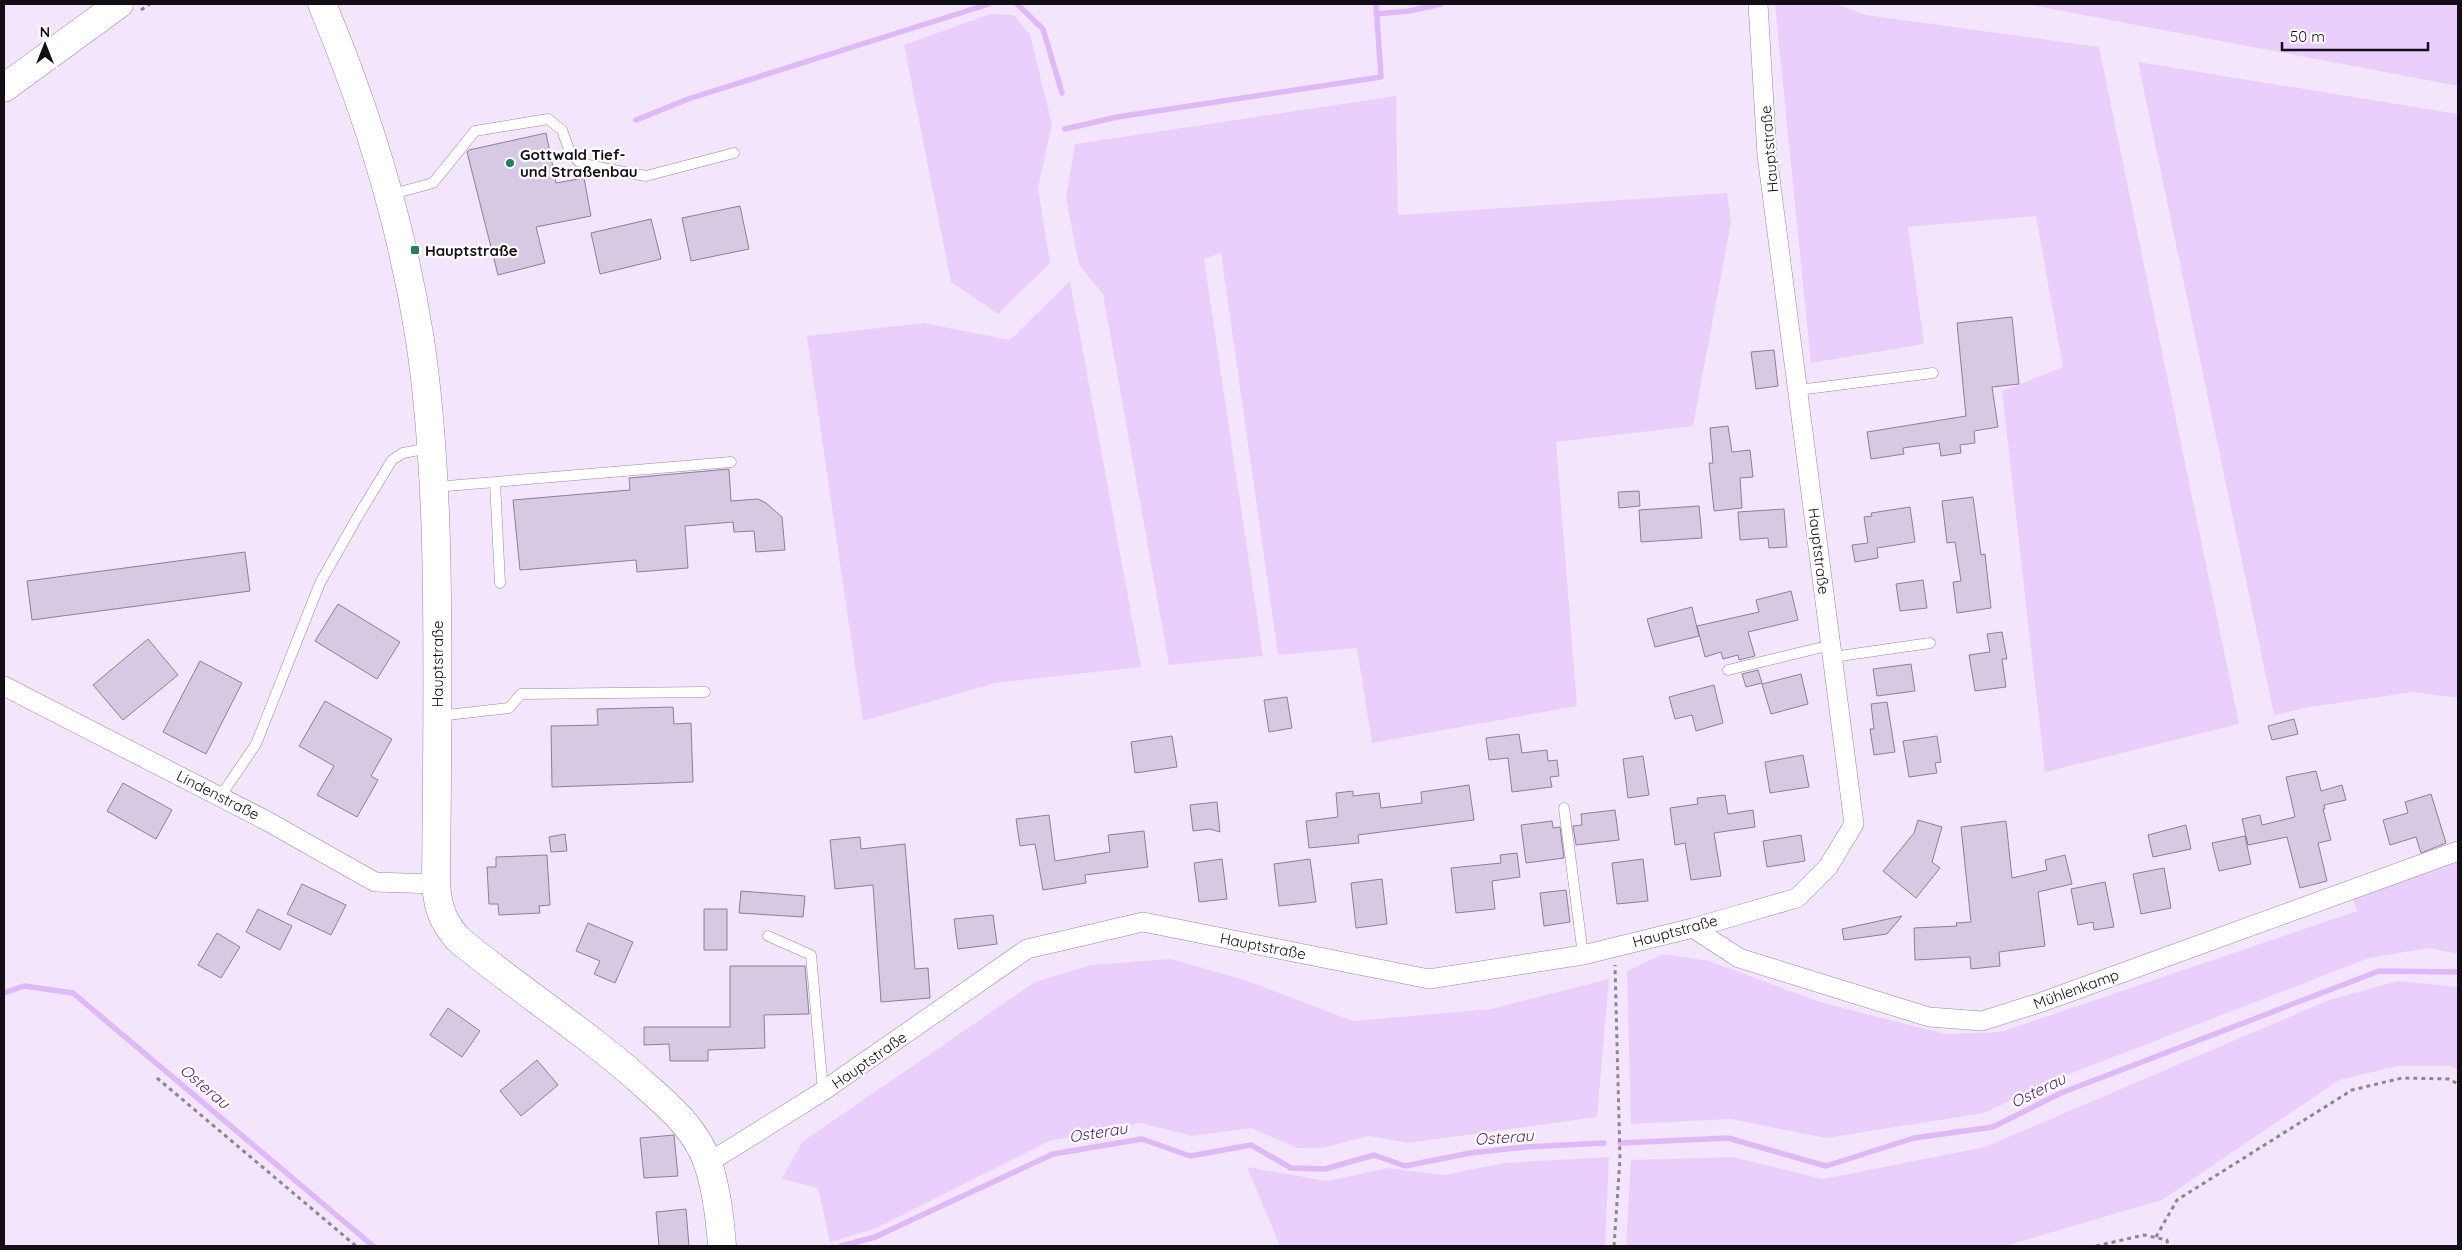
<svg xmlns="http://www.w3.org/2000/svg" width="2462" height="1250" font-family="Quicksand,sans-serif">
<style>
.green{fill:#eacffd}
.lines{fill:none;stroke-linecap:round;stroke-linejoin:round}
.stream{stroke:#dfb8f9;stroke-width:5.5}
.building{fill:#d7c8e3;stroke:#8e7f98}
.lane-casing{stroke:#9889a2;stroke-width:11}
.street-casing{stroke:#9889a2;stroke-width:20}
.secondary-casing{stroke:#9889a2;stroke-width:29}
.path{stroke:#8e8494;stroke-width:3;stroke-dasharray:4 4;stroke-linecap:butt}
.lane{stroke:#fff;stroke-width:10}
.street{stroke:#fff;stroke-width:19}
.secondary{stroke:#fff;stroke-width:28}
.poi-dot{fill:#20825a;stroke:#fff;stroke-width:2}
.labels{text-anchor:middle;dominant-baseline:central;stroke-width:4.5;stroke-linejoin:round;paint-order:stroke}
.street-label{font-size:15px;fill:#130d16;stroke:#fff}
.poi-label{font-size:15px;font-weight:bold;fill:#130d16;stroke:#fff;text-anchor:start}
.water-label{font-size:16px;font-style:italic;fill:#5d217d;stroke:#fff}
</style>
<rect width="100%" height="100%" fill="#f3e6fc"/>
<path class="green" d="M1775 4H1836L1866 15 2099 47 2239 724 2045 772 2002 391 2063 367 2036 216 1908 227 1924 344 1811 363Z
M2026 4H2458V86Z
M990 14 1014 15 1030 35 1052 124 1038 188 1050 263 998 314 951 282 904 45Z
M2138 62 2458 114V698L2413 692 2310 707 2274 715Z
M1396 96 1398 215 1727 193 1731 223 1693 426 1556 442 1577 706 1372 743 1357 648 1278 655 1221 253 1204 259 1263 656 1169 665 1103 294 1079 265 1066 198 1075 144Z
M1070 281 1141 667 995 683 863 721 807 336 924 323 1010 340Z
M2458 862V954L2429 948 2369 958 2054 1080 1984 1113 1826 1138 1730 1119 1631 1124 1627 971 1663 954 1709 961 1823 1003 1945 1034 2001 1032 2357 911 2353 899Z
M1171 959 1245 980 1353 1021 1491 1009 1609 979 1597 1117 1408 1143 1369 1136 1322 1148H1297L1252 1128 1193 1136 1140 1123 1049 1141 877 1228 830 1242 818 1188 782 1179 802 1142 1035 982 1091 965Z
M2398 981 2458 987V1070L2452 1066H2398L2339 1080 2162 1200 2005 1246H1626L1631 1160 1733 1157 1823 1179 1985 1147 2329 1000Z
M1609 1157 1605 1246H1280L1247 1167 1327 1181 1388 1168 1444 1175 1504 1163Z"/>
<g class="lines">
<path class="stream" d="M1017 4 1043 29 1062 93
M1376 14 1409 11 1441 4
M636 120 688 99 989 4
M1065 129 1117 117 1381 77 1376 4
M4 993 24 986 73 993 373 1246
M1620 1143 1728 1138 1826 1166 1914 1138 1993 1127 2061 1093 2379 971 2458 972
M841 1246 875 1237 1053 1154 1142 1139 1190 1156 1251 1145 1291 1168 1325 1169 1374 1155 1405 1166 1470 1153 1525 1147 1604 1143"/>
</g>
<path class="building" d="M546 133 556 183 584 178 591 216 536 227 545 263 498 275 467 152 469 150Z
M740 206 749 249 691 261 682 218Z
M651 219 661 259 600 274 591 233Z
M2012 317 2019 384 1992 387 1998 427 1974 431 1975 443 1960 445 1961 453 1941 456 1939 443 1903 448 1904 454 1871 459 1867 432 1966 416 1957 323Z
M1774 350 1778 386 1756 389 1751 352Z
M1728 426 1732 452 1750 450 1753 477 1740 478 1742 508 1714 511 1709 463H1713L1710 428Z
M729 469 731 501 758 499 766 503 782 517 785 550 756 552 754 531 734 532 733 522 685 526 688 568 637 572 636 560 520 570 513 500 630 490 629 478Z
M1639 491 1640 506 1619 508 1618 492Z
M1973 497 1981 555 1985 554 1991 608 1957 613 1953 582 1961 581 1955 542 1947 543 1942 501Z
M1699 506 1702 538 1641 542 1639 510Z
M1910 507 1915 542 1877 548 1878 558 1855 562 1852 545 1868 543 1864 517 1872 516 1871 513Z
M1784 509 1787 547 1769 548 1768 538 1740 540 1738 512Z
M245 552 250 591 32 620 27 581Z
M1923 580 1927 608 1900 611 1896 584Z
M1791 591 1798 620 1748 632 1755 656 1739 660 1738 655 1723 659 1721 652 1705 657 1697 626 1759 612 1756 600Z
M338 604 400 642 377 679 315 641Z
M1692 607 1699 636 1655 647 1647 619Z
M2002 632 2007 659H2002L2006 687 1975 691 1969 655 1990 652 1987 634Z
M148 639 178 675 123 720 93 685Z
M200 661 242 683 206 754 163 732Z
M1911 664 1915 691 1877 696 1873 669Z
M1758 670 1762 683 1746 687 1742 674Z
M1801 674 1808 704 1771 714 1762 684Z
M1714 685 1723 723 1696 731 1692 715 1675 719 1669 697Z
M1287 697 1292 728 1269 732 1264 700Z
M325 701 392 739 371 776 378 780 357 817 317 795 334 766 299 746Z
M1887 702 1895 752 1874 755 1870 729H1874L1871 704Z
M673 707 674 724 691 723 693 782 552 787 551 726 598 725 597 709Z
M2294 719 2298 734 2272 740 2268 726Z
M1519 734 1522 753 1547 750 1548 761 1557 760 1559 776 1550 777 1552 787 1512 792 1508 758 1489 760 1486 738Z
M1172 736 1177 767 1135 773 1131 742Z
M1937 736 1941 762 1935 763 1937 773 1909 777 1903 741Z
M1803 755 1809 787 1770 793 1765 762Z
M1643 756 1649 795 1628 798 1623 759Z
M2316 771 2321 791 2342 785 2346 800 2324 805 2325 809H2323L2331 840 2318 843 2327 881 2300 888 2287 837 2248 845 2242 819 2260 815 2262 825 2295 817 2286 777Z
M123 783 172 810 156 839 107 811Z
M1469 785 1474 820 1358 835 1359 843 1309 848 1306 821 1338 817 1336 793 1353 791V796L1379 793 1381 808 1422 803 1421 792Z
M2431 794 2446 843 2421 853 2416 837 2390 845 2383 820 2408 813 2405 802Z
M1725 795 1728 814 1753 810 1755 827 1714 833 1721 876 1691 880 1685 843 1675 845 1670 808 1698 804 1697 798Z
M1217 802 1220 832 1210 829 1193 831 1190 805Z
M1615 810 1619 840 1576 845 1573 826 1582 825 1581 814Z
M1049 815 1055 861 1110 852 1108 835 1144 831 1148 867 1085 875 1086 883 1043 890 1035 844 1020 846 1016 819Z
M1918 820 1942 827 1932 862 1940 868 1916 898 1883 871 1914 833Z
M1552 821 1553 828 1560 827 1564 858 1526 863 1521 825Z
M2006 821 2012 878 2047 870 2045 860 2065 855 2072 884 2038 892 2045 946 1999 952 2000 966 1971 969 1970 957 1915 960 1914 928 1957 926 1956 923 1971 922 1961 827Z
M2186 825 2191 849 2153 857 2148 835Z
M565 834 567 851 551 852 549 837Z
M1801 835 1805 861 1767 867 1763 841Z
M2245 836 2251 864 2219 871 2212 843Z
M860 837 861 849 905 844 915 969 928 968 930 998 881 1002 873 885 835 889 830 840Z
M1517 853 1520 877 1492 881 1495 909 1456 913 1451 868 1501 863 1500 855Z
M547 855 550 905 539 906 540 913 499 915 498 904H489L487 867H496V857Z
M1222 859 1227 899 1199 902 1194 863Z
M1310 859 1316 902 1279 906 1274 864Z
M1643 859 1648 901 1617 904 1612 863Z
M2164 868 2171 908 2141 914 2133 874Z
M1382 879 1387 924 1356 928 1351 883Z
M2105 882 2114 927 2094 930 2093 922 2078 925 2071 889Z
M302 884 346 905 331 935 287 914Z
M1566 890 1570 922 1544 926 1540 893Z
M741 891 805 896 803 917 739 913Z
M258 909 292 926 280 950 246 932Z
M704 909H727V950H704Z
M993 915 997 944 958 949 954 919Z
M1902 916 1887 934 1844 940 1842 929Z
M588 923 633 942 615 983 594 974 600 961 576 951Z
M217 933 240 947 221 978 198 965Z
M730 966H805L809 1014 764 1015 765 1048 708 1050V1061H670L669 1044 644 1045V1027H730Z
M448 1008 480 1031 462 1057 430 1035Z
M537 1060 558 1085 521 1116 500 1091Z
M674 1135 678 1176 644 1178 640 1138Z
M686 1209 689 1246H659L656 1212Z"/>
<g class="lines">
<g class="lane-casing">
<path id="lane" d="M389 195 433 183 475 131 548 119 562 130 570 152 578 161 592 166 646 176 734 153
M1798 390 1933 373
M495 482 500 583
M435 487 731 462
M1833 657 1930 643
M1728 670 1831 645
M438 716 509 708 521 694 705 692
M220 797 256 744 320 583 358 516 392 460 403 453 429 448
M1564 808 1583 955
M768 936 811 955 823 1091"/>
</g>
<g class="street-casing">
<path id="street" d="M4 686 267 821 375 882 436 884
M1693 928 1739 958 1929 1017 1982 1021 2042 1002 2458 851
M708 1163 823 1091 1027 949 1143 922 1429 979 1583 955 1693 928 1797 898 1828 867 1854 824 1767 155 1758 4"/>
</g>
<g class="secondary-casing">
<path id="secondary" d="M322 4C367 111 402 225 420 340 430 407 434 475 436 542 439 656 437 770 436 884 438 907 442 921 458 939 519 990 588 1033 647 1087 671 1108 698 1132 708 1164 717 1190 720 1219 722 1246
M4 88 119 4"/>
</g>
<path class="path" d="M141 10 150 4
M157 1078 356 1246
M2156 1237 2177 1200 2352 1090 2402 1078 2449 1079 2458 1084
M1614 1246 1620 1159 1615 965
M2096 1246 2144 1235 2167 1240 2168 1246"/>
<use href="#lane" class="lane"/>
<use href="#street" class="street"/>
<use href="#secondary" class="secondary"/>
</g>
<g class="poi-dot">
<circle cx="510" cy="163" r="5"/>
<rect x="410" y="245" width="10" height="10" rx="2.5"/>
</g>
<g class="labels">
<g class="street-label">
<text transform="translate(1769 149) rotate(-95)">Hauptstraße</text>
<text transform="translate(1819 551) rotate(83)">Hauptstraße</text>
<text transform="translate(437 664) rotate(-90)">Hauptstraße</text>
<text transform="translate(218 795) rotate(27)">Lindenstraße</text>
<text transform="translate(1675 931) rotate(-15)">Hauptstraße</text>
<text transform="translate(1263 946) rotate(11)">Hauptstraße</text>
<text transform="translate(2076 989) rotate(-20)">Mühlenkamp</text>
<text transform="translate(869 1060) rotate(-35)">Hauptstraße</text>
</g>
<g class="poi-label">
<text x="520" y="154">Gottwald Tief-<tspan x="520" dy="17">und Straßenbau</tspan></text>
<text x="425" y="250">Hauptstraße</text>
</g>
<g class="water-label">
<text transform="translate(205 1086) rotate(40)">Osterau</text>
<text transform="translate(2038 1090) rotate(-26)">Osterau</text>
<text transform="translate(1098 1132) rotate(-9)">Osterau</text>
<text transform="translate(1504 1137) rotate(-4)">Osterau</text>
</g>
</g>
<rect width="2462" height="1250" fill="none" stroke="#130d16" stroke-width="10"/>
<g transform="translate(45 45)" stroke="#ffffff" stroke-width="4" paint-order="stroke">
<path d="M0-4L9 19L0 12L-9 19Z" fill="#130d16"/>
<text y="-8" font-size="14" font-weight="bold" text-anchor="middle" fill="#130d16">N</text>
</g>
<path d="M2282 42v8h146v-8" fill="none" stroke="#130d16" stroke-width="2.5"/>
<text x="2290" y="42" font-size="15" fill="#130d16" stroke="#ffffff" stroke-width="4" paint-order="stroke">50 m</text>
</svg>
